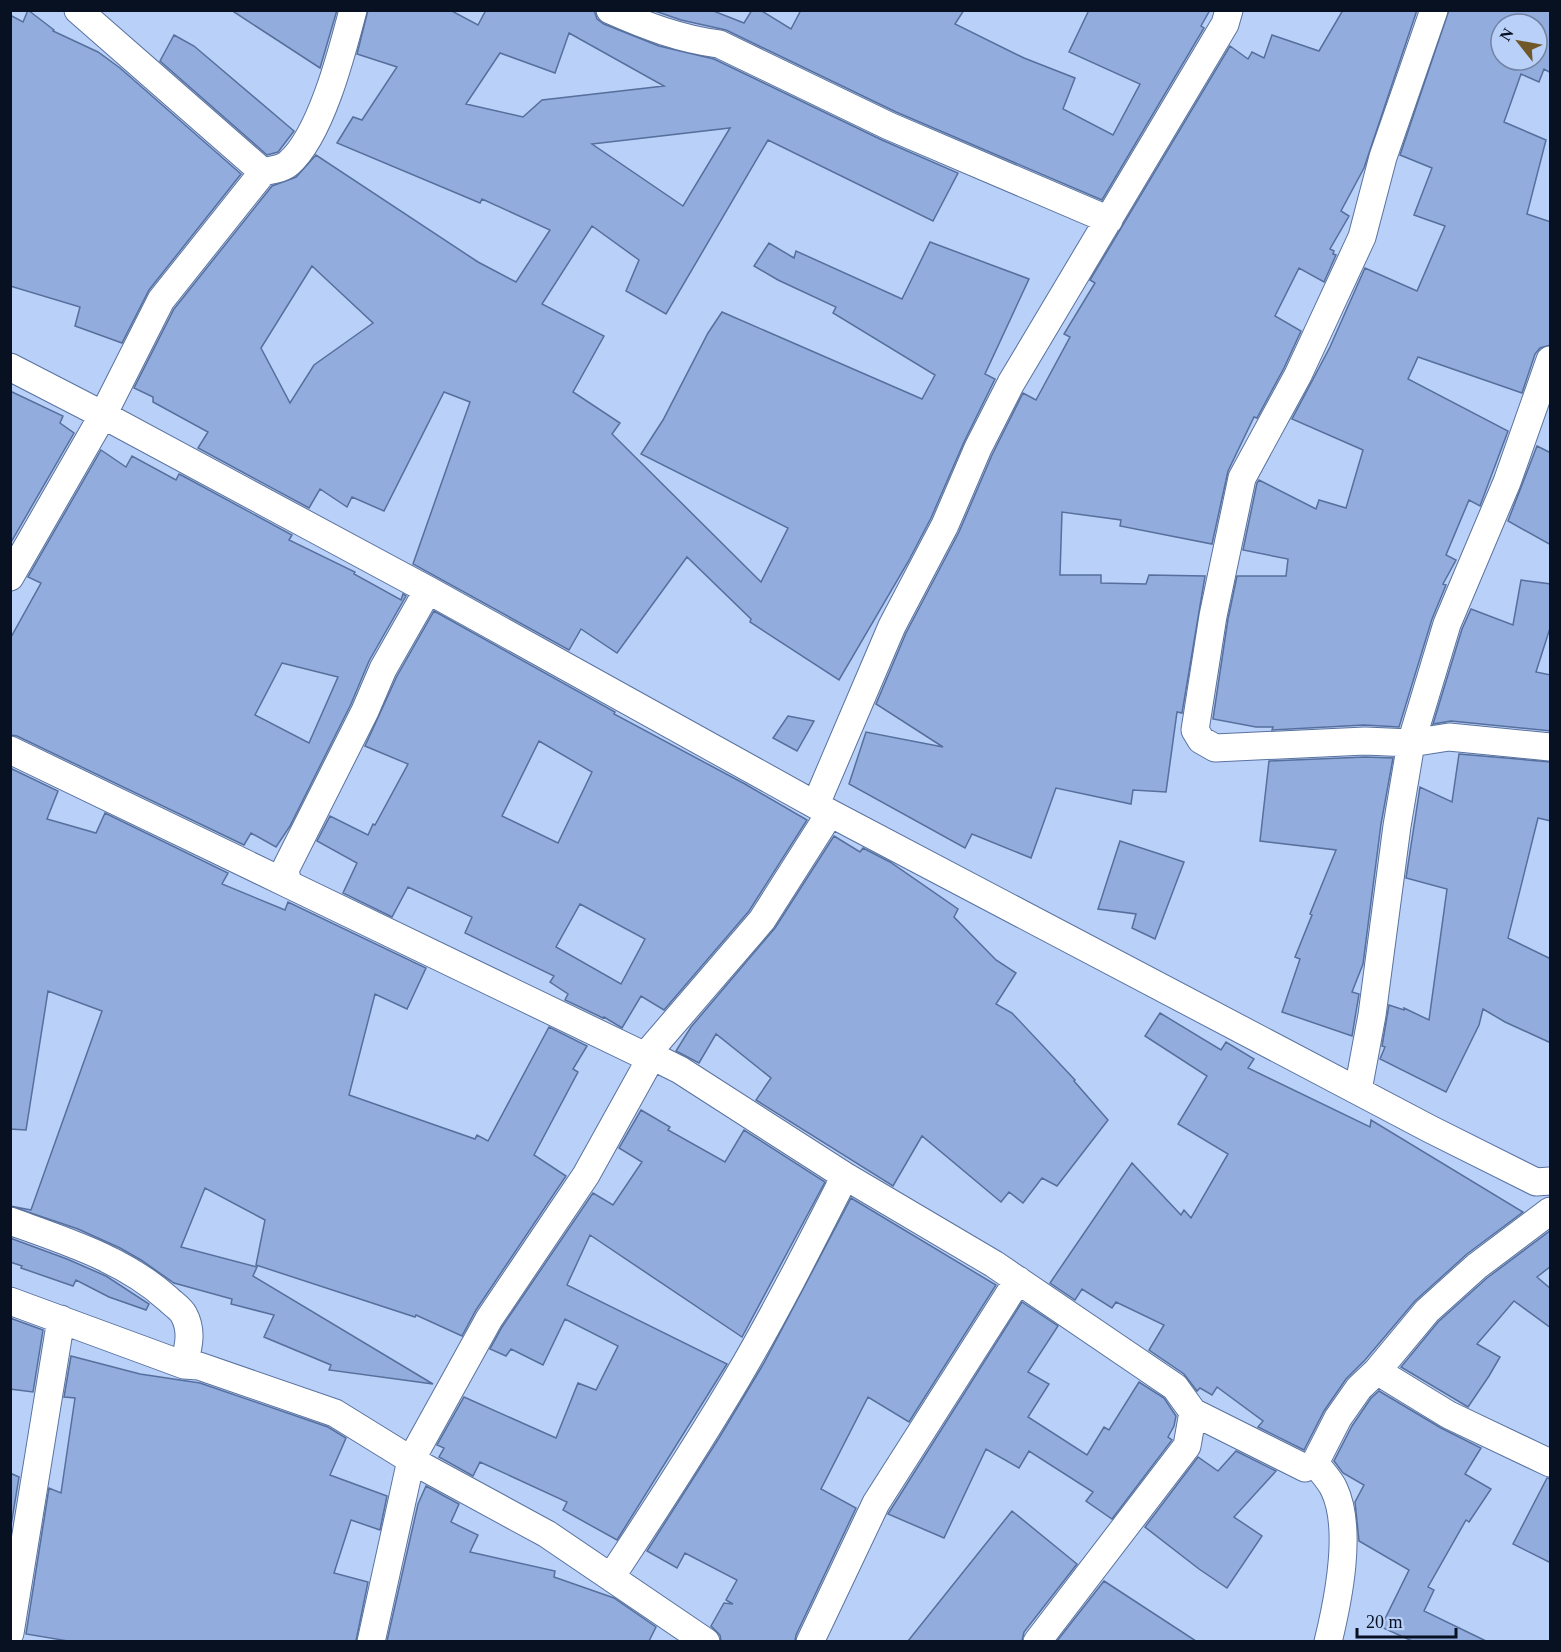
<svg xmlns="http://www.w3.org/2000/svg" width="1561" height="1652" font-family="'Times New Roman',serif">
<style>
.building{fill:#91acdd;stroke:#566f9c;stroke-width:1.5;fill-rule:evenodd}
.lines{fill:none;stroke-linecap:round;stroke-linejoin:round}
.minor-casing{stroke:#5972a0;stroke-width:29}
.minor{stroke:#fff;stroke-width:27}
</style>
<rect width="100%" height="100%" fill="#b9d0f8"/>
<path class="building" d="M28 10 54 30 53 31 98 52 120 68 241 174 149 290 122 343 75 326 80 307 10 286V15L23 22Z
M231 10H337L320 68Z
M368 10H450L478 25 486 10H594L597 19 604 24 659 46 714 59 882 140 958 173 933 221 768 140 666 314 626 291 639 260 592 226 542 304 604 336 573 392 620 423 612 434 761 582 788 528 641 454 663 420 708 333 722 312 922 399 935 375 833 313 836 307 778 280 754 266 769 243 794 258 796 251 902 299 930 242 1029 279 985 374 995 379 964 442 931 518 908 562 839 680 750 622 751 619 687 557 617 653 581 629 569 650 413 564 470 402 444 392 384 511 352 497 347 507 320 489 309 508 198 448 208 432 153 402V397L134 388 174 309 272 186 296 177 316 155 478 262 516 282 550 230 482 199 480 203 337 143 353 117 362 120 397 67 357 54ZM569 33 664 86 542 100 523 117 466 104 500 53 555 73ZM730 128 683 206 592 144ZM312 266 373 323 314 365 290 403 261 348Z
M652 10H711L744 23 752 10H760L791 29 801 10H964L955 24 1024 58 1075 78 1063 109 1113 135 1140 84 1069 52 1089 10H1210L1201 26 1204 28 1102 200 896 112 726 30 681 20Z
M1343 10H1417L1364 168 1341 211 1349 216 1330 249 1334 251 1333 254 1336 255 1324 282 1299 268 1275 316 1301 331 1284 368 1257 418 1254 417 1228 471 1212 544 1120 526 1121 520 1062 512 1060 575H1101V583L1146 584 1149 575 1205 576 1182 713 1177 712 1166 792 1133 790 1131 804 1056 788 1031 858 972 834 965 848 849 784 866 732 943 747 876 704 906 633 959 532 992 455 1023 393 1036 400 1070 337 1064 334 1095 283 1090 280 1230 46 1248 59 1252 52 1264 58 1272 35 1319 51Z
M1449 10H1551V73L1544 69 1539 82 1521 74 1504 122 1546 140 1527 214 1551 222V345L1540 348 1535 354 1522 393 1418 357 1408 379 1508 431 1480 506 1469 500 1446 555 1456 560 1443 584 1446 585 1432 619 1399 727 1364 725 1272 730 1273 727H1256L1213 719 1228 619 1237 576H1286L1288 559 1243 550 1257 483 1259 480 1316 509 1319 500 1346 508 1363 450 1292 419 1330 347 1365 268 1417 291 1445 226 1414 215 1432 168 1400 155ZM1501 24H1537V60H1501Z
M174 35 194 46 294 131 278 152 267 155 160 61Z
M10 391 63 416 60 423 74 433 10 544Z
M1537 446 1551 453V545L1508 521Z
M101 450 126 467 132 456 176 480 179 474 183 476 292 535 289 540 355 572 354 574 401 600 403 594 406 596 369 661 351 704 290 826 276 847 251 833 244 845 17 736 10 735V639L41 583 28 577ZM282 663 338 677 309 743 255 715Z
M1521 580 1551 584V625L1536 672 1551 675V731L1451 721 1433 724 1462 629 1471 609 1513 625Z
M434 611 615 712 614 714 745 784 807 820 749 911 664 1010 641 996 622 1028 604 1017 603 1018 565 1000 568 994 550 982 554 976 465 933 472 917 408 887 392 917 343 893 357 863 317 841 330 816 368 835 373 824 375 825 408 764 365 746 397 676ZM539 741 592 772 558 843 502 816ZM580 904 645 939 621 984 556 947Z
M788 716 814 721 797 751 773 738Z
M1459 754 1551 762V821L1538 818 1508 938 1551 959V1043L1505 1022 1483 1009 1479 1025 1446 1092 1380 1059 1385 1047 1382 1046 1389 1005 1404 1010V1008L1429 1020 1447 889 1406 878 1420 787 1452 802Z
M1365 757 1393 758 1381 824 1363 964 1352 992 1359 994 1352 1036 1282 1012 1300 959 1295 957 1312 915 1310 914 1336 850 1260 841 1269 761Z
M10 768 58 791 47 819 96 833 105 813 228 873 222 884 285 910 288 902 426 968 407 1009 375 994 349 1095 475 1139 477 1135 488 1141 549 1027 587 1046 573 1069 578 1072 534 1155 566 1176 476 1310 462 1336 416 1315 415 1317 256 1265 265 1220 205 1188 181 1247 257 1267 253 1276 433 1384 329 1370 331 1365 264 1337 274 1315 231 1304 232 1299 174 1283 141 1260 120 1248 78 1229 10 1206 31 1210 102 1011 48 991 26 1130 10 1129Z
M834 836 860 852 863 848 890 862 958 909 954 917 996 960 1016 973 996 1004 1012 1013 1075 1080 1074 1081 1108 1120 1057 1186 1042 1178 1023 1203 1009 1192 1001 1202 922 1136 893 1186 756 1100 771 1078 716 1034 699 1063 676 1051 691 1027 775 928Z
M1120 841 1184 862 1155 939 1132 928 1136 914 1098 909Z
M1160 1013 1221 1050 1226 1042 1254 1059 1248 1068 1370 1127 1371 1120 1523 1212 1467 1254 1415 1301 1365 1360 1346 1379 1324 1411 1304 1450 1258 1427 1263 1421 1217 1387 1212 1395 1200 1388 1197 1391 1184 1374 1149 1350 1164 1325 1116 1302 1112 1308 1082 1289 1075 1300 1050 1283 1132 1163 1181 1215 1184 1210 1191 1218 1228 1154 1178 1124 1207 1076 1145 1036Z
M641 1110 670 1127 668 1130 725 1162 744 1130 825 1182 742 1337 590 1235 567 1285 727 1364 617 1540 563 1510 567 1502 480 1462 473 1476 439 1457 444 1448 437 1445 464 1397 556 1438 578 1383 596 1390 618 1346 565 1319 543 1365 511 1349 506 1356 490 1349 502 1327 593 1193 613 1205 642 1162 619 1148Z
M851 1198 996 1285 909 1422 868 1397 821 1489 856 1508 796 1635 795 1641H721L720 1635 711 1626 724 1603 733 1604 726 1600 737 1580 685 1553 677 1568 647 1551 719 1438 764 1363Z
M1551 1230V1266L1537 1277 1551 1289V1328L1514 1301 1477 1344 1500 1357 1489 1376 1468 1407 1401 1367 1438 1322 1487 1278Z
M10 1238 67 1259 106 1276 149 1304 146 1310 109 1297 76 1280 73 1286 21 1268 22 1266 10 1262Z
M1022 1302 1058 1326 1028 1372 1049 1384 1028 1417 1087 1455 1104 1427 1109 1430 1139 1382 1164 1398 1176 1416 1174 1426 1168 1437 1172 1440 1112 1519 1086 1501 1093 1492 1029 1451 1019 1468 986 1449 944 1538 888 1514Z
M10 1318 43 1330 33 1392 10 1389Z
M71 1356 140 1374 200 1383 328 1427 346 1438 330 1475 387 1496 380 1530 351 1520 334 1573 368 1582 356 1641H68L26 1634 49 1488 61 1493 75 1398 64 1397Z
M1379 1391 1441 1428 1481 1448 1465 1474 1491 1489 1469 1522 1466 1520 1428 1587 1434 1590 1424 1611 1486 1641H1412L1381 1627 1409 1570 1359 1541 1355 1502 1364 1485 1343 1473 1334 1461 1352 1426 1371 1398Z
M1236 1451 1276 1471 1234 1517 1262 1536 1227 1588 1199 1569 1145 1527 1198 1457 1218 1471Z
M10 1473 19 1477 10 1532Z
M1547 1478 1551 1479V1563L1513 1544Z
M426 1486 459 1504 451 1522 478 1535 470 1552 555 1571 554 1577 614 1598 656 1627 649 1641H387L418 1504Z
M1012 1511 1077 1564 1024 1632 1022 1641H908Z
M1104 1581 1196 1641H1057Z"/>
<g class="lines">
<g class="minor-casing">
<path id="minor" d="M610 10C646 26 680 39 719 44L889 126 1109 220
M1434 10 1383 157 1362 237 1298 375 1242 478 1213 616 1195 730 1201 740 1215 748 1365 741 1411 743 1449 737 1550 747
M263 172C270 170 283 169 289 163 321 135 342 52 353 10
M10 367 103 415 428 590 830 813 1430 1129 1536 1182 1550 1181
M10 577 103 415 161 300 263 172 78 10
M428 590 383 669 365 711 285 870 288 884 645 1056H652L680 1070 845 1176 994 1264 1175 1387 1193 1412 1305 1468 1315 1463 1338 1418 1359 1388 1377 1371 1427 1311 1477 1266 1550 1211
M10 750 288 884
M816 804 892 626 945 525 978 448 1011 383 1225 24 1229 10
M645 1056 762 920 830 813
M1358 1090 1372 1015 1397 826 1411 743 1447 624 1507 482 1550 360
M10 1221C65 1241 124 1259 168 1299 173 1304 181 1309 184 1315 193 1332 188 1348 184 1365
M10 1301 184 1365 199 1366 335 1413 411 1460 547 1534 706 1642
M1377 1371 1449 1415 1550 1463
M1315 1463C1321 1471 1330 1480 1334 1489 1353 1529 1338 1601 1328 1642
M611 1577C654 1512 696 1447 736 1380 775 1314 810 1245 845 1176
M10 1633 61 1319
M371 1642 411 1460 489 1319 586 1175 652 1056
M810 1642 876 1503 1018 1280
M1037 1642 1187 1446 1193 1412"/>
</g>
<use href="#minor" class="minor"/>
</g>
<rect width="1561" height="1652" fill="none" stroke="#081122" stroke-width="24"/>
<g transform="translate(1519 42) rotate(301)"><circle r="28" fill="#b9d0f8" stroke="#7284a2" stroke-width="1.5"/>
<path d="M0-4.5L10 22L0 15L-10 22Z" fill="#705829"/>
<text y="-9" font-size="16" font-weight="bold" text-anchor="middle" fill="#081122">N</text>
</g>
<path d="M1357 1628v9h99v-9" fill="none" stroke="#081122" stroke-width="3"/>
<text x="1366" y="1628" font-size="18" fill="#081122" stroke="#b9d0f8" stroke-width="4.5" paint-order="stroke">20 m</text>
</svg>
